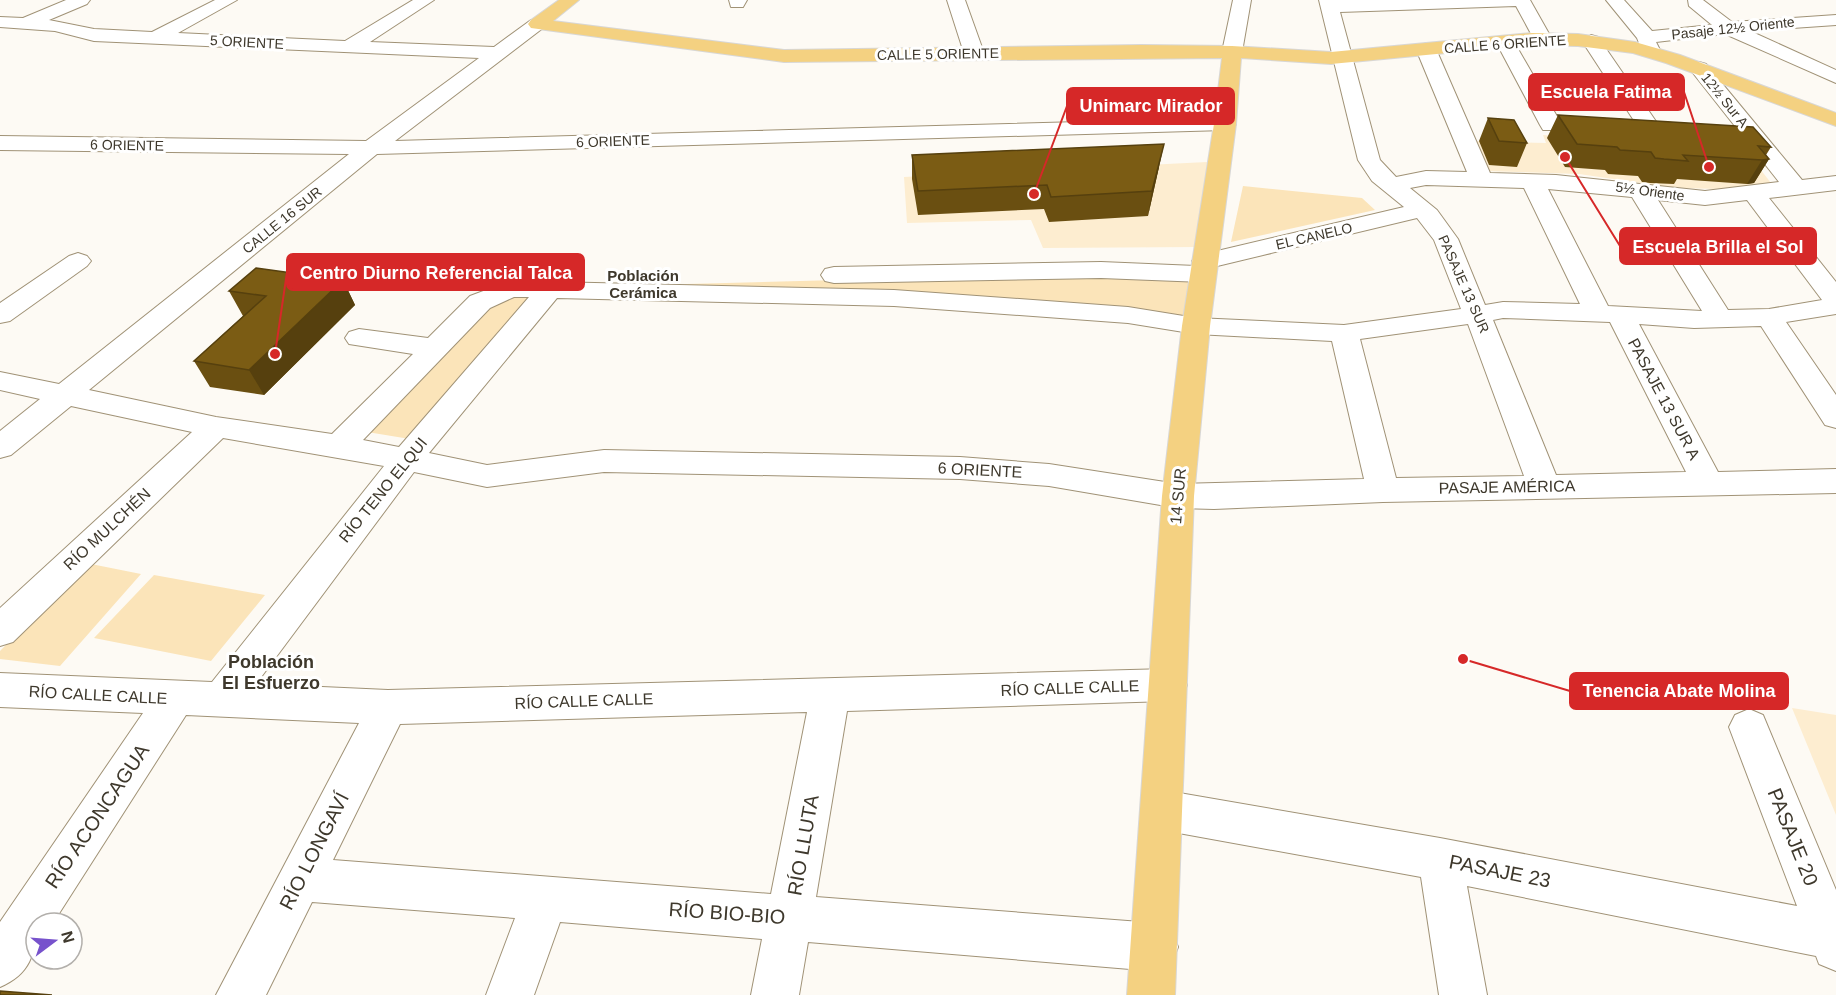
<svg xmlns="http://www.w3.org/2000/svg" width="1836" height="995" font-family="Helvetica,sans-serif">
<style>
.built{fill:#fdedd0}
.green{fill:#fbe4b9}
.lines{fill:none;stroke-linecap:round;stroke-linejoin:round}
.minor-casing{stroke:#a09276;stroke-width:2}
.major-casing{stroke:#d8d7d5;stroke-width:2}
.minor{fill:#fff;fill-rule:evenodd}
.major{fill:#f4d181;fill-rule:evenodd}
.wall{fill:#6a4f11}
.shaded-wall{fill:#56400e}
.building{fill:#7b5c14;stroke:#56400e;stroke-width:1.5}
.labels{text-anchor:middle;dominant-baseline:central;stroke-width:6;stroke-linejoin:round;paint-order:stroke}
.far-street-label{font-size:14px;fill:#3e382c;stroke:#fff}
.far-neighbourhood-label{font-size:15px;font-weight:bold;fill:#3e382c;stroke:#fff}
.street-label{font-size:16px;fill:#3e382c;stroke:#fff}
.neighbourhood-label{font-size:18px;font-weight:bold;fill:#3e382c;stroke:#fff}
.near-street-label{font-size:20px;fill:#3e382c;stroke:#fff}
.leader{fill:none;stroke:#d62828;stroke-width:2}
.callout-dot{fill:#d62828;stroke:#fff;stroke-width:2}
.callout{fill:#d62828;stroke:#d62828;stroke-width:2}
.callout-label{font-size:18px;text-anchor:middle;font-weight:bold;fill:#fff}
</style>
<rect width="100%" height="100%" fill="#fdfaf4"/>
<path class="built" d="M1543 135 1746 151 1771 183 1721 189 1675 188 1579 174 1484 171 1471 141 1546 143Z
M1207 162 1198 247 1043 248 1031 220 907 223 904 177Z
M1792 708 1836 715V815Z"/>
<path class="green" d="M1243 186 1362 198 1375 210 1231 242Z
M1100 273 1196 282 1190 319 660 290 687 284Z
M515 292H536L410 439 367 432 493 302Z
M86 563 141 574 60 666 0 659V651Z
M154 575 265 595 211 661 94 638Z"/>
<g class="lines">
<g class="minor-casing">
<path id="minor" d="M66 0H90L87 4 49 20 94 29 152 32 215 0H237L178 33 345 41 413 0H434L370 42 494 47 531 20H543L546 24 543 28 395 141 1225 118 1233 119 1236 124 1233 129 1225 130 377 154 89 390 216 417 332 434 413 354 349 344 345 338 349 332 359 329 428 338 470 296 510 281 894 290 1128 307 1196 318 1344 325 1461 309 1434 240 1417 218 1209 268 1216 274 1212 280 1203 282 1101 278 834 283 825 281 821 275 825 269 834 267 1101 262 1196 266 1192 261 1196 256 1404 207 1372 181 1358 160 1319 0H1530L1552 39 1550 43H1536L1516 6 1340 12 1380 160 1396 177 1426 171 1467 172 1416 49 1426 43 1436 49 1490 173 1556 175 1705 191 1779 182 1689 68 1699 62 1706 64 1802 180 1836 176V190L1769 198 1836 282V314L1786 322 1836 395V428L1825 425 1761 326 1694 328 1639 324 1718 472 1836 469V493L1383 502 1214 509 1178 508 1049 486 960 479 604 472 487 487 414 472 256 684 388 690 1168 669 1182 673 1187 685 1182 697 1168 701 847 711 816 897 1154 923 1171 930 1178 947 1171 964 1154 971 808 942 799 995H751L762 939 560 922 534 995H486L515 918 312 902 266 995H216L359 723 186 715 53 923H36C36 954 30 974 0 987V922L143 713 0 707V673L212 682 384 466 223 438 13 642 0 646V608L192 432 71 406 11 455 0 458V431L40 399 0 390V372L59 384 349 154 0 150V136L366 141 479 58 94 41 55 31 0 27V17L23 18ZM1426 185 1524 188 1580 304 1503 302 1485 305 1458 239 1437 210 1410 188ZM1548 189 1632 197 1702 311 1608 306ZM1658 200 1705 205 1747 200 1822 300 1769 309 1728 310ZM514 297H529L399 447 363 440 490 308ZM557 298 894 306 1128 323 1196 334 1332 341 1364 479 1178 484 1049 464 960 457 604 450 487 465 429 453ZM1503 318 1610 322 1686 472 1556 475 1493 320ZM1468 324 1524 476 1396 478 1360 339ZM807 712 771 894 333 860 400 724Z
M729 0H747L743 7H731Z
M947 0H965L984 53 981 57 974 59 964 53Z
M1233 0H1251L1242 52 1232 58 1222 52Z
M1606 0H1624L1652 31 1712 25 1689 6 1688 0H1703L1732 22 1836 15V25L1750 31 1836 70V83L1725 34 1656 42 1661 52 1658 56H1644L1637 38Z
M1591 35 1598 37 1666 136 1663 141H1647L1644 136 1582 41Z
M1505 36 1514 42 1562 125 1559 130H1543L1540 125 1496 42Z
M78 253 87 256 91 261 87 266 10 321 0 323V303L69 256Z
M1749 709 1763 715 1836 890V971L1819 964 1816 956 1467 886 1487 995H1439L1421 877 1162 830 1147 824 1141 810 1147 796 1162 790 1440 838 1797 906 1729 727 1735 715Z"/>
</g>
<g class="major-casing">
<path id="major" d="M559 0H579L553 21 784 50 1141 45 1232 46 1331 52 1532 33 1578 34 1635 42 1680 55 1836 113V126L1666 63 1633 53 1578 46 1532 45 1331 64 1241 58 1236 124 1210 326 1194 496 1175 995H1127L1162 496 1182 326 1214 124 1222 58 784 62 531 28 528 24 531 20Z"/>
</g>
<use href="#minor" class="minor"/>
<use href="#major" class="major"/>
</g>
<path class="wall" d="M1558 115 1771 147 1766 155 1769 159 1754 183 1747 184 1677 179 1674 184 1650 183 1642 182 1638 176 1608 174 1605 170 1565 167 1547 138Z
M1488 118 1527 143 1517 167 1489 165 1479 141Z
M912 155 1159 167 1148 216 1049 222 1044 209 918 215 912 179Z
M343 280 355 305 264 395 210 387 194 361 243 316 229 291Z"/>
<path class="shaded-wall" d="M1164 144 1159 167 1148 216 1152 191Z
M1769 159 1754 183 1747 184 1762 160Z
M343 280 355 305 264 395 249 370Z"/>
<path class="building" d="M1558 115 1753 127 1771 147 1758 146 1769 159 1762 160 1683 155 1688 161 1664 159 1655 158 1651 152 1620 150 1617 147 1577 144Z
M1488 118 1514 120 1527 143 1499 141Z
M1164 144 1152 191 1051 197 1047 185 918 191 912 155Z
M256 268 343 280 249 370 194 361 266 296 229 291Z
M0 991 52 995H0Z"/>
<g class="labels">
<g class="far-street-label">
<text transform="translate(1733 28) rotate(-6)">Pasaje 12½ Oriente</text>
<text transform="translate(247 42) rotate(3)">5 ORIENTE</text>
<text transform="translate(1505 44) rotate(-4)">CALLE 6 ORIENTE</text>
<text transform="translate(938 54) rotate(-1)">CALLE 5 ORIENTE</text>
<text transform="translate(1725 100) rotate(51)">12½ Sur A</text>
<text transform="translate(613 141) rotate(-2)">6 ORIENTE</text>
<text transform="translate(127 145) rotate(1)">6 ORIENTE</text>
<text transform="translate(1650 191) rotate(8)">5½ Oriente</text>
<text transform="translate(282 220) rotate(-39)">CALLE 16 SUR</text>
<text transform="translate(1314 236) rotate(-13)">EL CANELO</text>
<text transform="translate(1464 284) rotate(66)">PASAJE 13 SUR</text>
</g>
<g class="far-neighbourhood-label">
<text x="643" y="275">Población<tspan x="643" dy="17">Cerámica</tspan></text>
</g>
<g class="street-label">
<text transform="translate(1664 399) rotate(62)">PASAJE 13 SUR A</text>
<text transform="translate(980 470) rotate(3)">6 ORIENTE</text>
<text transform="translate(1507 487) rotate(-1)">PASAJE AMÉRICA</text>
<text transform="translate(383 490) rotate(-51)">RÍO TENO ELQUI</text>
<text transform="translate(1178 496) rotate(-85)">14 SUR</text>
<text transform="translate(107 529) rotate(-43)">RÍO MULCHÉN</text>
<text transform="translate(1070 688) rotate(-2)">RÍO CALLE CALLE</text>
<text transform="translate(98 695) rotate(3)">RÍO CALLE CALLE</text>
<text transform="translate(584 701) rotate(-2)">RÍO CALLE CALLE</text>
</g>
<g class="neighbourhood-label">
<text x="271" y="662">Población<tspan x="271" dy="21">El Esfuerzo</tspan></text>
</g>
<g class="near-street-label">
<text transform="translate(97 816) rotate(-56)">RÍO ACONCAGUA</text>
<text transform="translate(1793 837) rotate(68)">PASAJE 20</text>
<text transform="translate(803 845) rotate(-80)">RÍO LLUTA</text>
<text transform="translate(314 851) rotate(-63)">RÍO LONGAVÍ</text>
<text transform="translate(1500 871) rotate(11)">PASAJE 23</text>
<text transform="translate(727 913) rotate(4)">RÍO BIO-BIO</text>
</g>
</g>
<path class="leader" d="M1709 167L1684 92M1034 194L1067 106M1565 157L1620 246M275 354L287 272M1463 659L1570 691"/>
<g class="callout-dot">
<circle cx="1709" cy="167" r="6"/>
<circle cx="1034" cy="194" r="6"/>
<circle cx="1565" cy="157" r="6"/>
<circle cx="275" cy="354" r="6"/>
<circle cx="1463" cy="659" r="6"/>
</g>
<g class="callout">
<rect x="1529" y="74" width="155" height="36" rx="6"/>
<rect x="1067" y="88" width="167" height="36" rx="6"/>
<rect x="1620" y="228" width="196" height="36" rx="6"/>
<rect x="287" y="254" width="297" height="36" rx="6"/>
<rect x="1570" y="673" width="218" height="36" rx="6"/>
</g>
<g class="callout-label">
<text x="1606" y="98">Escuela Fatima</text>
<text x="1151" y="112">Unimarc Mirador</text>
<text x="1718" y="253">Escuela Brilla el Sol</text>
<text x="436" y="279">Centro Diurno Referencial Talca</text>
<text x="1679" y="697">Tenencia Abate Molina</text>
</g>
<g transform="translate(54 941) rotate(74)"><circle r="28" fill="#ffffff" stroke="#b2afab" stroke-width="1.5"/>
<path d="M0-4.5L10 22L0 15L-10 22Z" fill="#7752cc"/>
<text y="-9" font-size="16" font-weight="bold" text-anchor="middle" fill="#3e382c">N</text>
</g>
</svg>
